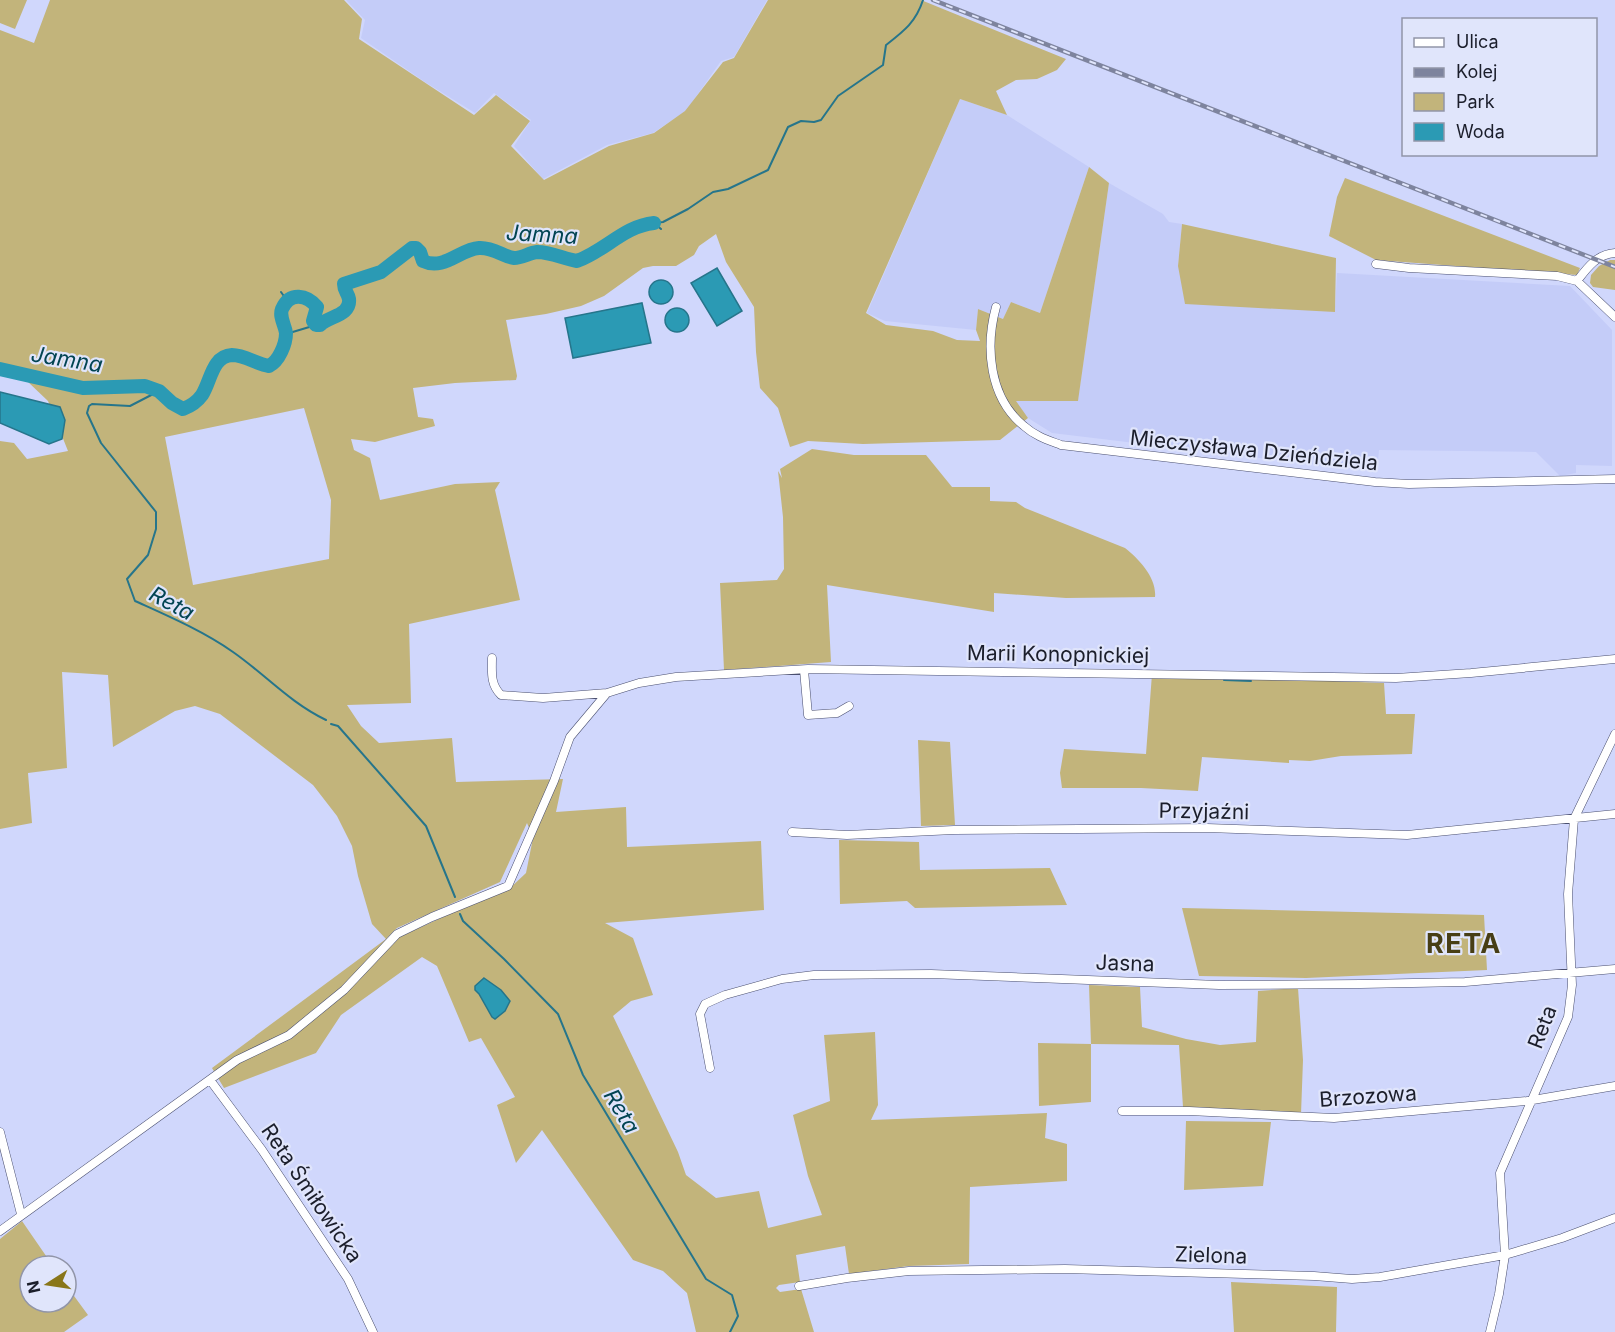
<svg xmlns="http://www.w3.org/2000/svg" width="1615" height="1332" font-family="Inter,sans-serif">
<style>
.built{fill:#c4ccf8}
.green{fill:#c2b47b;fill-rule:evenodd}
.water{fill:#2b9ab4;stroke:#26758b;stroke-width:1.5}
.lines{fill:none;stroke-linecap:round;stroke-linejoin:round}
.stream{stroke:#26758b;stroke-width:2}
.river{stroke:#2b9ab4;stroke-width:14}
.street-casing{stroke:#4a4f6f;stroke-width:9}
.street{stroke:#fff;stroke-width:8}
.rail-casing{stroke:#7e849e;stroke-width:4.5}
.rail{stroke:#e0e5fb;stroke-width:2;stroke-dasharray:7;stroke-linecap:butt}
.labels{text-anchor:middle;dominant-baseline:central;stroke-width:4.5;stroke-linejoin:round;paint-order:stroke}
.street-label{font-size:21px;fill:#1b1e2b;stroke:#e0e5fb}
.water-label{font-size:22px;font-style:italic;fill:#024452;stroke:#e0e5fb}
.district-label{font-size:27px;font-weight:bold;letter-spacing:1.5px;fill:#473e15;stroke:#e0e5fb}
</style>
<rect width="100%" height="100%" fill="#d0d7fc"/>
<path class="built" d="M346 0H767L734 57 721 61 686 111 653 133 607 145 543 179 514 146 531 120 494 93 475 113 425 82 361 38 365 20Z
M960 99 1007 115 1089 167 1040 313 1011 302 1003 319 978 309 976 330 885 321 867 313Z
M1109 183 1163 214 1169 222 1182 224 1178 266 1335 312 1337 273 1570 286 1612 330V466L1576 465V473L1560 476 1536 452 1379 450 1377 472 1052 433 1028 418 1015 401 1078 400Z"/>
<path class="green" d="M0 0H27L15 29 0 23Z
M50 0H344L362 19 359 39 474 115 496 95 530 121 511 146 544 180 609 146 654 133 685 111 723 62 734 58 768 0H921L1066 59 1057 70 1037 79 1016 80 996 91 1007 115 960 99 866 313 886 325 933 331 957 340 980 341 976 330 978 309 1003 319 1011 302 1040 313 1089 167 1109 183 1078 401H1016L1028 418 1000 440 863 444 808 441 790 447 778 408 760 388 756 352 754 307 726 262 716 234 699 246 694 255 676 266H653L643 268 604 296 581 306 546 314 506 320 517 376 516 380 455 383 413 388 418 417 433 419 435 426 375 442 351 439 354 450 370 458 380 500 455 484 500 482 495 490 520 600 409 624 411 703 347 705 361 726 379 743 452 738 456 782 563 779 556 812 626 807 627 847 761 841 764 910 605 923 633 938 653 995 631 1001 613 1016 678 1152 686 1175 716 1198 759 1191 768 1228 822 1215 808 1176 793 1115 830 1101 824 1035 875 1032 878 1105 871 1120 1047 1113 1045 1138 1067 1144V1181L970 1187 969 1264 909 1266 849 1274 845 1246 796 1255 800 1282 779 1285 776 1288 780 1292 801 1289 814 1332H696L687 1293 663 1271 633 1260 542 1130 516 1163 497 1105 515 1097 481 1038 469 1042 437 966 422 957 341 1015 316 1053 224 1088 212 1068 386 939 372 924 358 876 352 846 337 816 313 785 220 714 195 706 175 711 113 747 108 675 62 672 67 768 28 773 32 823 0 829V441L14 443 27 459 68 451 48 401 27 381 0 372V30L34 43ZM304 408 331 500 329 559 193 585 165 437ZM527 823 533 838 526 873 508 890 465 907 397 938H387L397 928 500 882Z
M1345 178 1580 268 1577 275 1376 260 1329 236 1337 197Z
M1182 224 1336 258 1335 312 1185 304 1178 266Z
M1610 260H1615V290L1593 287 1590 283 1591 275 1599 266Z
M812 449 854 455H926L952 487H990V501L1016 502 1025 508 1125 548C1139 559 1157 578 1155 597L1066 598 994 593V612L827 585 831 662 724 670 720 583 777 580 784 569 783 517 778 471 782 478 780 469Z
M1152 674 1384 683 1386 714H1415L1412 754 1341 756 1310 761 1289 760V763L1202 757 1198 791 1141 788H1062L1060 773 1064 749 1146 754Z
M918 740 950 742 955 825 921 826Z
M839 840 919 842 920 870 1050 868 1067 905 915 908 907 901 840 904Z
M1182 908 1484 915 1487 970 1306 978 1199 976Z
M1089 985 1140 987 1142 1027 1186 1039 1220 1045 1256 1042 1258 991 1298 988 1303 1060 1301 1114 1183 1107 1179 1045 1091 1044V1102L1039 1106 1038 1043 1091 1044Z
M1186 1121 1271 1122 1263 1186 1184 1190Z
M22 1221 53 1266H30V1302H66V1285L88 1315 64 1332H0V1239Z
M1231 1282 1337 1287 1336 1332H1234Z"/>
<path class="water" d="M717 268 742 311 717 326 691 283Z
M649 292a12 12 0 1 1 24 0a12 12 0 1 1-24 0Z
M642 303 651 343 573 358 565 318Z
M665 320a12 12 0 1 1 24 0a12 12 0 1 1-24 0Z
M0 392 60 407 65 420 62 439 49 444 0 423Z
M484 978 501 990 510 1001 505 1011 495 1019 492 1017 479 994 475 990V986Z"/>
<g class="lines">
<path class="stream" d="M654 223 663 222 688 209 713 192 728 189 768 170 788 127 801 121 814 122 821 120 838 96 883 65 886 45C904 31 916 22 923 0
M654 223 661 229
M281 292 288 302
M286 334 316 325
M159 391 130 406 92 404 89 406 87 413 101 443 156 512V529L148 555 127 579 135 601C168 616 203 631 233 652 266 675 289 702 326 720
M1224 680 1251 681
M331 724 338 726 426 826 455 897
M460 914 463 921 504 959 558 1014 583 1075 706 1279 732 1295 738 1316 730 1332"/>
<path class="river" d="M0 369 83 388 145 386 159 391 172 403 183 409C191 406 197 402 202 395 211 381 212 356 232 355 245 355 256 364 269 366 279 361 286 344 286 333 285 325 279 317 282 309 290 291 307 295 317 307L313 321 316 325H320C328 316 351 316 349 299 348 293 344 291 344 284L381 272 412 248H416L420 252 423 261C444 271 460 249 479 248 493 247 504 257 514 258 522 258 529 253 537 252 551 252 564 259 577 261 605 251 624 226 654 223"/>
<g class="street-casing">
<path id="street" d="M1615 253C1597 254 1587 268 1577 281L1615 317
M1376 264 1409 268 1557 276 1577 281
M996 307C985 347 989 398 1024 426 1035 436 1048 440 1061 445L1375 482 1409 484 1615 479
M492 658C492 672 490 684 501 695L543 698 607 693
M804 670 808 715 837 713 849 706
M792 832 847 835 954 830 1207 828 1407 835 1615 814
M710 1068 700 1014 705 1004 725 995 782 979 814 975 931 974 1219 985 1361 984 1465 982 1615 969
M210 1080 262 1150 348 1279 373 1332
M1122 1111H1189L1334 1118 1527 1101 1615 1086
M0 1132 21 1214
M0 1231 237 1060 289 1035 344 990 397 934 432 917 508 886 554 781 570 737 607 693 639 683 676 677 808 669 1396 678 1471 673 1615 659
M799 1286 847 1278 909 1271 1065 1269 1314 1276 1352 1279 1380 1277 1505 1255 1562 1238 1615 1218
M1490 1332 1499 1294 1505 1255 1500 1173 1568 1017 1572 985 1568 894 1574 819 1615 734"/>
</g>
<use href="#street" class="street"/>
<g class="rail-casing">
<path id="rail" d="M933 0 1615 267"/>
</g>
<use href="#rail" class="rail"/>
</g>
<g class="labels">
<g class="street-label">
<text transform="translate(1254 450) rotate(6)">Mieczysława Dzieńdziela</text>
<text transform="translate(1058 654) rotate(1)">Marii Konopnickiej</text>
<text transform="translate(1204 811) rotate(1)">Przyjaźni</text>
<text transform="translate(1125 963) rotate(2)">Jasna</text>
<text transform="translate(1542 1027) rotate(-69)">Reta</text>
<text transform="translate(1368 1096) rotate(-4)">Brzozowa</text>
<text transform="translate(312 1193) rotate(56)">Reta Śmiłowicka</text>
<text transform="translate(1211 1255) rotate(2)">Zielona</text>
</g>
<g class="water-label">
<text transform="translate(542 234) rotate(3)">Jamna</text>
<text transform="translate(67 359) rotate(9)">Jamna</text>
<text transform="translate(172 603) rotate(28)">Reta</text>
<text transform="translate(622 1111) rotate(59)">Reta</text>
</g>
<g class="district-label">
<text x="1464" y="943">RETA</text>
</g>
</g>
<rect x="1402" y="18" width="195" height="138" fill="#e0e5fb" stroke="#9195a8" stroke-width="1.5"/>
<rect x="1414" y="38" width="30" height="9" fill="#ffffff" stroke="#9195a8" stroke-width="1.5"/>
<text x="1456" y="48" font-size="18" fill="#1b1e2b">Ulica</text>
<rect x="1414" y="68" width="30" height="9" fill="#7e849e" stroke="#9195a8" stroke-width="1.5"/>
<text x="1456" y="78" font-size="18" fill="#1b1e2b">Kolej</text>
<rect x="1414" y="93" width="30" height="18" fill="#c2b47b" stroke="#9195a8" stroke-width="1.5"/>
<text x="1456" y="108" font-size="18" fill="#1b1e2b">Park</text>
<rect x="1414" y="123" width="30" height="18" fill="#2b9ab4" stroke="#9195a8" stroke-width="1.5"/>
<text x="1456" y="138" font-size="18" fill="#1b1e2b">Woda</text>
<g transform="translate(48 1284) rotate(258)"><circle r="28" fill="#e0e5fb" stroke="#9195a8" stroke-width="1.5"/>
<path d="M0-4.5L10 22L0 15L-10 22Z" fill="#897619"/>
<text y="-9" font-size="16" font-weight="bold" text-anchor="middle" fill="#1b1e2b">N</text>
</g>
</svg>
